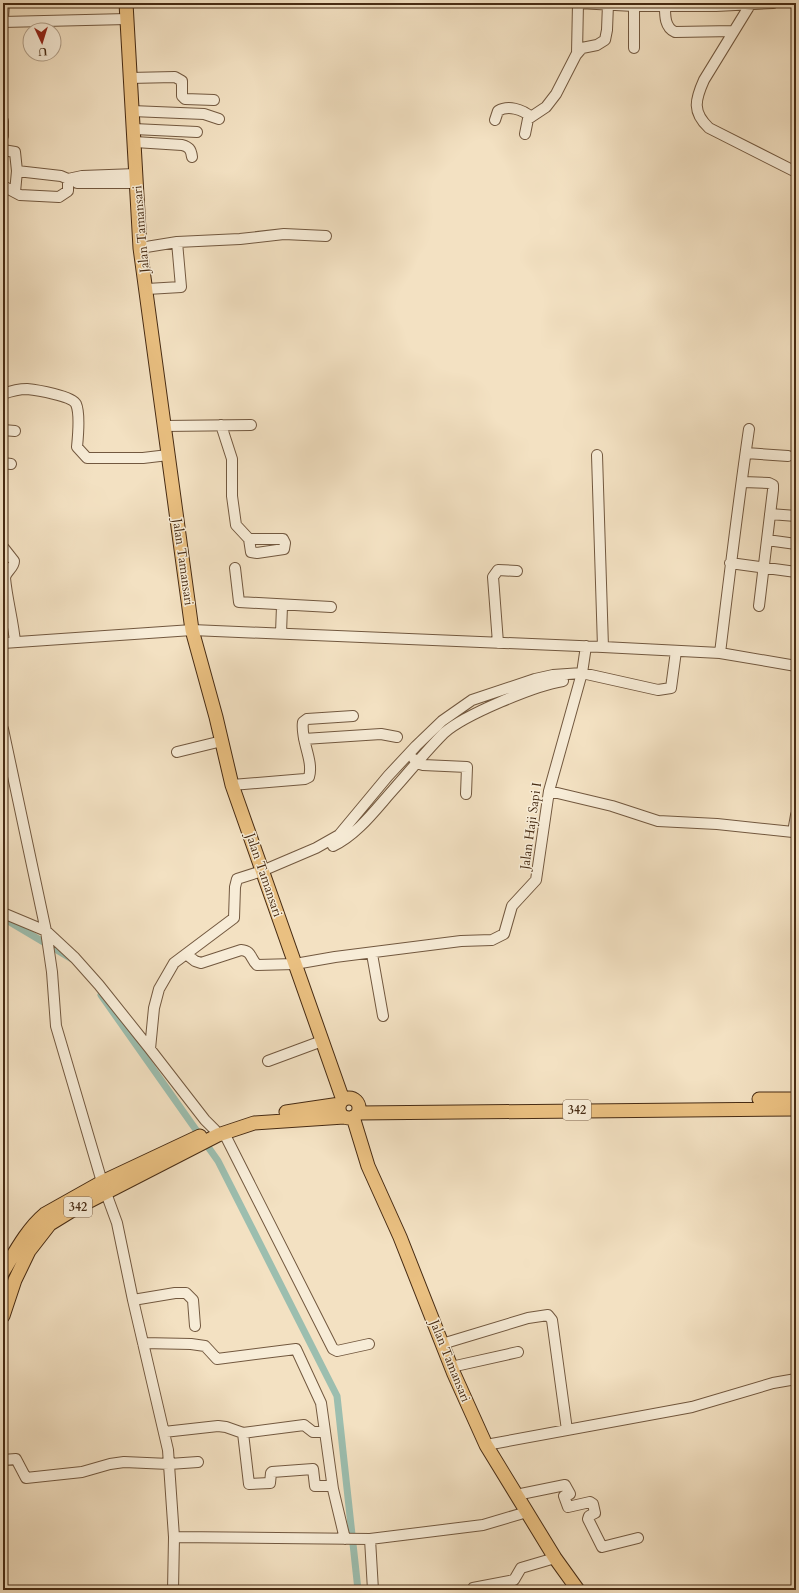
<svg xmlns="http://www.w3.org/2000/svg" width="799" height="1593" font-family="Cardo,serif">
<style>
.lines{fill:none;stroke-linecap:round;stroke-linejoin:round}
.canal{stroke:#9cbeaf;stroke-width:7}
.minor-casing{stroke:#72583f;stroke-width:12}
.major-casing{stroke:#472b13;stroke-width:15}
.minor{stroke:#f7ecd7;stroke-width:10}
.major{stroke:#eac081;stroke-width:13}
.labels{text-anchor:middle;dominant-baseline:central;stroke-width:3;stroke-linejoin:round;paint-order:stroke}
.shield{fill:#f7ecd7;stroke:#7c654e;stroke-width:1}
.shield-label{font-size:12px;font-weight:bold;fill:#472b13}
.street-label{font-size:13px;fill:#472b13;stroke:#f7ecd7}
</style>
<rect width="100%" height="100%" fill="#f3e1c2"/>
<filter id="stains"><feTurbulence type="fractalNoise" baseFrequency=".005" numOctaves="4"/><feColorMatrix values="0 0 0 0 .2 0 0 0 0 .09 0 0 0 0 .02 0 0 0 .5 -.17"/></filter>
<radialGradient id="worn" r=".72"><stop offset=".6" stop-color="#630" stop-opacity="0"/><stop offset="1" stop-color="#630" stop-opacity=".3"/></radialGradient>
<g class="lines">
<path class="canal" d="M3 918 72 959
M101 995 218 1161 337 1396 358 1590"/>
<g class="minor-casing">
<path id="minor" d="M578 3 634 6H716V3
M665 3C665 14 664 27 675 32L734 31
M750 5 704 80C695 100 692 112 709 128L796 172
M716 6 773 3
M3 18 4 3
M3 22 127 19
M634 48V3
M577 53 578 3
M129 78 175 77 182 81V96L185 99 214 100
M132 111 204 114 219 119
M495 120 498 111C508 105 522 109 531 117
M3 121V136
M134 129 197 132
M525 134 528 119 546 107 556 94 576 55 582 48 597 45 605 40 607 30 608 4
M135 142 182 145C189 147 191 149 192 157
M3 150 15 152 17 171 61 176 68 179 82 176 136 174
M77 183H137
M3 186 20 195 59 197 68 191V179
M15 192 17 171
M140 248 177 242 240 239 284 234 326 236
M147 289 181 287 177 242
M3 394C11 391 18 389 27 389 37 390 72 396 76 404 80 413 78 437 77 447L87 458H143L168 455
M221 425 232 459V496L236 525 249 539H283L285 543 284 549 257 553 251 552 249 539
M164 426 251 425
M3 430 15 431
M746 453 788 456
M597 455 603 647
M3 463 11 464
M743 482 769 483 773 485V490L759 606
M770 514 796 516
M767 540 796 544
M3 547 14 561C14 568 6 571 5 578 7 600 13 620 15 642
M730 563 796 572
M235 568 239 602 331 607
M281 633 282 606
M3 643 192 630 603 647 720 653 796 666
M498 643 493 577 498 570 517 571
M720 653C729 579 738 504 749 429
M3 729 46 931 52 972 56 1026 102 1182
M304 739 381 734 397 737
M177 752 222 741
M414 759 416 763 423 765 467 767 466 794
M232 785 305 779 309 777C314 760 300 740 303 722L307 719 353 716
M549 791 612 806 658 821 717 824 793 832 796 815
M333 846C357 835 376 809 393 790 410 771 426 751 444 733 464 715 536 685 563 681
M3 913 46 931 75 958 99 985 150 1049
M186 954 195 961 201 963 241 950C252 951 250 958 257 965L295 964 335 957 461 941 492 940 504 934 512 906 536 880 549 791 582 673 586 646
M372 954 383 1016
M268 1061 322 1041
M215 1130 205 1120 150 1049 154 1008 159 989 174 963 234 918 235 887 237 879 262 871 316 848 339 835 388 776 416 746 442 721 472 700 535 679 553 675 582 673 658 690 671 688 676 651
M224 1133 333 1349 337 1351 369 1344
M106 1193 117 1223 133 1300 168 1450 174 1537 173 1590
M133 1300 175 1293H186L193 1300 195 1326
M143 1343 191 1344 205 1346 217 1359 296 1349 321 1403 333 1489
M442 1344 528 1318 548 1315 552 1320 567 1430
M451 1367 518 1352
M164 1432 218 1426 226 1427 243 1433 304 1425 313 1432H325
M243 1433 249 1484 270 1483 271 1473 272 1472 313 1469 315 1486H331L333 1489 345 1539
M486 1445 692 1407 773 1383 796 1379
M3 1460 16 1459 26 1478 82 1472 110 1464 124 1462 169 1464 198 1462
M516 1495 565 1485 570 1494 564 1496 568 1507 590 1502 593 1504 595 1513 589 1516 588 1519 602 1547 638 1538
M174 1537 370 1539 483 1525 527 1512
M370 1539 373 1590
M473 1588 514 1580 521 1568 555 1558"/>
</g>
<g class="major-casing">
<path id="major" d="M126 3 140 248 192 630 216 717 232 785 343 1100
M339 1108a10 10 0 1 1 20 0a10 10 0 1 1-20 0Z
M759 1099H796
M286 1112 340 1104
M358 1113 796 1109
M353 1117 368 1166 400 1237 454 1374 486 1445 555 1558 578 1590
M3 1272C15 1252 27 1229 45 1214L102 1182 200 1136
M3 1316 15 1280 29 1251 50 1224 76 1208 218 1135 254 1123 344 1117"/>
</g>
<use href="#minor" class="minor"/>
<use href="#major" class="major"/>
</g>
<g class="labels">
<g class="shield">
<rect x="563" y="1100" width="28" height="20" rx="3"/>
<rect x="64" y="1197" width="28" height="20" rx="3"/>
</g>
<g class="shield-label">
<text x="577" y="1110">342</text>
<text x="78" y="1207">342</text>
</g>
<g class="street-label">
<text transform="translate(141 229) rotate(-95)">Jalan Tamansari</text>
<text transform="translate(183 562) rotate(82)">Jalan Tamansari</text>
<text transform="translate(531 826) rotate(-82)">Jalan Haji Sapi I</text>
<text transform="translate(264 875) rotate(71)">Jalan Tamansari</text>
<text transform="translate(450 1361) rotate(68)">Jalan Tamansari</text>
</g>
</g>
<rect width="799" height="1593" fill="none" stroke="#f3e1c2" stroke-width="16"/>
<rect x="4" y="4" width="791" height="1585" fill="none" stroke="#472b13" stroke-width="2"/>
<rect x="8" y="8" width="783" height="1577" fill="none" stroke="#472b13"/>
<g transform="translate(42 42) rotate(176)"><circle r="19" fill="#f7ecd7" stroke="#b19f89"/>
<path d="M0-3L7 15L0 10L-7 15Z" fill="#8f2418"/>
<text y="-6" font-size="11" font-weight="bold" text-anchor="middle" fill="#472b13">U</text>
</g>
<rect width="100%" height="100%" filter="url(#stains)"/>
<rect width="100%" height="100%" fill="url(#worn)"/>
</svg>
